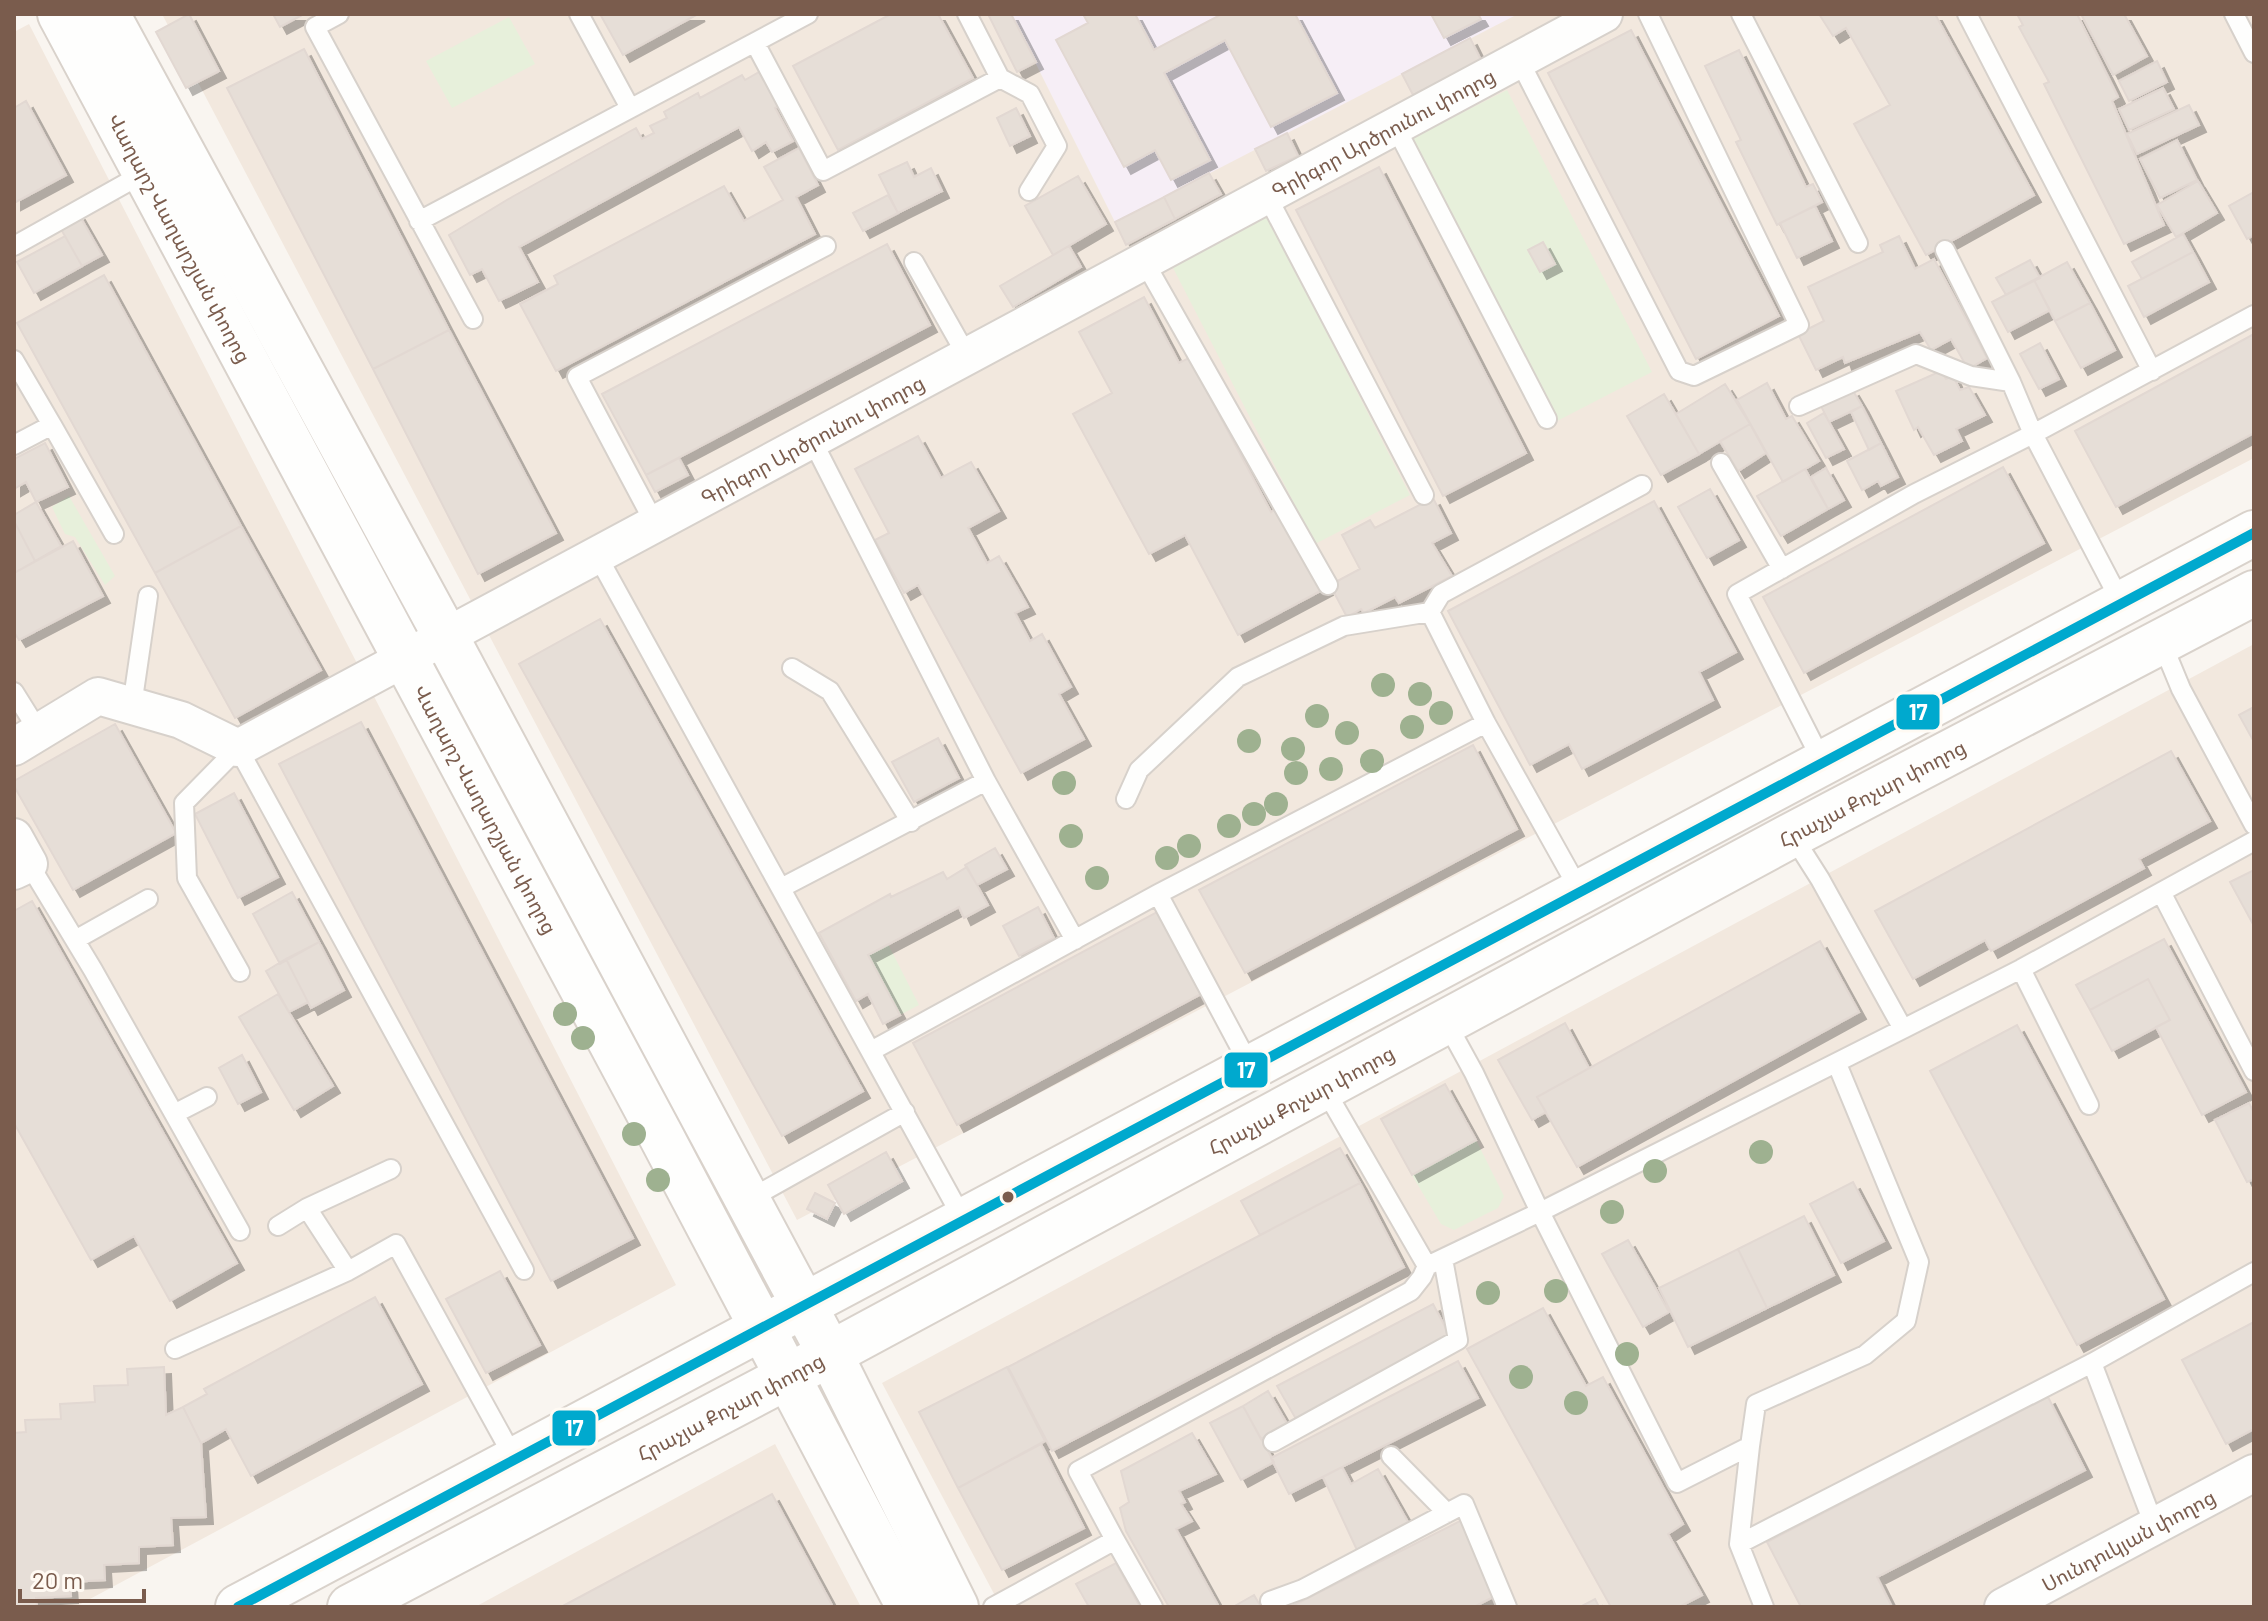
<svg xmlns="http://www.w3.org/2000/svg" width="2268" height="1621" font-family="Barlow,'Noto Sans Armenian',sans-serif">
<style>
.residential{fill:#f2e8de}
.education{fill:#f6eef6}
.green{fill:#e7f0db}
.building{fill:#e6ded7;stroke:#e2d8d2;stroke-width:2;filter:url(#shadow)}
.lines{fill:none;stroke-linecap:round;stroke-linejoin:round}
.lane-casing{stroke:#d7d1cb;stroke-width:22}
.street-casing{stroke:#d7d1cb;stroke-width:40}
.secondary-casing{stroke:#d9d2cb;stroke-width:48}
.lane{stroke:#fefefd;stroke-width:18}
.street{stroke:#fefefd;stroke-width:36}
.secondary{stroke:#fefefd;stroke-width:44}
.bus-1-casing{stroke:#fffaf3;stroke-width:16}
.bus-1{stroke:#00a9ce;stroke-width:10}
.tree{fill:#9eb190}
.bus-dot{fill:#7a5c4d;stroke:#fffaf3;stroke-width:3}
.labels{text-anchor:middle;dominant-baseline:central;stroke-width:6;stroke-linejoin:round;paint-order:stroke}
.street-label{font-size:20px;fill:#7a5c4d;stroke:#fffaf3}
.line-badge{stroke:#fffaf3;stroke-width:3}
.badge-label{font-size:22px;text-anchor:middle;font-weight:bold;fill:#fff}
</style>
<defs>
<filter id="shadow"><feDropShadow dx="7" dy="7" stdDeviation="0" flood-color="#0004"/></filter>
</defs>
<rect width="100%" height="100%" fill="#f9f5f0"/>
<path class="residential" d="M162 14H2254V458L797 1220Z
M29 24 676 1285 75 1607H14V32Z
M2254 644V1607H1001L882 1383Z
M775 1444 861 1607H475Z"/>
<path class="education" d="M1011 14H1518L1115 222Z"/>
<path class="green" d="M509 17 535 64 452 108 426 61Z
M1507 90 1652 372 1557 421 1412 138Z
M1265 213 1410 495 1315 544 1170 262Z
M69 496 115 576 105 585 75 537 65 534 52 507Z
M888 944 919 1005 900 1015 868 955Z
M1476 1140 1504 1196 1498 1208 1454 1230 1441 1224 1412 1175Z"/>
<path class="building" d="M189 14 219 71 186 88 156 32Z
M273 14H304L280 27Z
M600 14H698L623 55Z
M891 14H938L973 78 838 150 793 66Z
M988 14H1011L1036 62 1017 72Z
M1083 14H1135L1154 50 1222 14H1295L1337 93 1271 127 1225 40 1164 73 1210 160 1171 180 1155 150 1124 167 1056 40 1088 23Z
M1431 14H1478L1481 19 1444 38Z
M1819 14H1935L2034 195 1926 255 1854 124 1890 105 1846 28 1833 36Z
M2017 14H2077L2118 97 2112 101 2164 225 2124 244 2044 84 2049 82 2019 27 2023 25Z
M2081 14H2124L2147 56 2113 75Z
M1631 30 1779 316 1696 359 1548 73Z
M1470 38 1481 60 1413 95 1402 74Z
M304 49 449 330 373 369 227 88Z
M1739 50 1806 187 1813 184 1822 202 1777 225 1736 142 1741 140 1705 66Z
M2157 61 2167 82 2129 101 2119 81Z
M761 71 779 106 775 108 793 141 772 152 766 142 752 151 739 127 519 247 538 282 499 301 482 269 470 275 449 235 512 197 636 128 642 139 654 133 650 126 667 118 664 112 698 93 700 98 742 75 745 80Z
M2163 88 2174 109 2129 130 2119 109Z
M26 101 66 175 14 203V108Z
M2189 105 2199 125 2137 154 2127 134Z
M1016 108 1030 136 1010 146 997 118Z
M1287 133 1298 156 1266 171 1255 149Z
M2177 140 2197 180 2160 198 2140 159Z
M799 148 818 185 796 197 815 234 556 371 520 304 558 284 554 276 724 186 744 221 783 200 764 167Z
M907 162 914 177 931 168 942 191 898 213 879 175Z
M1379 167 1526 453 1443 496 1296 210Z
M1209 173 1221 194 1175 219 1164 197Z
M1078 176 1106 224 1053 255 1025 206Z
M2198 181 2217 213 2176 237 2157 205Z
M2254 192V235L2247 239 2229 206Z
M888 195 898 213 863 231 853 213Z
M1164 197 1175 219 1126 245 1115 222Z
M1815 206 1832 241 1797 258 1780 223Z
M78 213 102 255 82 266 58 224Z
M2183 234 2193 252 2142 279 2132 262Z
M65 236 82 266 34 293 17 262Z
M1899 236 1915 269 1934 259 1987 358 1968 369 1951 339 1931 350 1920 332 1845 363 1843 357 1816 370 1798 334 1824 321 1808 287 1883 252 1880 245Z
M1543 242 1555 264 1540 272 1528 250Z
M887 244 930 325 646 475 602 394Z
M1069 246 1081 267 1013 307 1000 286Z
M2193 252 2209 282 2144 317 2128 286Z
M2030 260 2040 278 2006 295 1996 278Z
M2067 262 2090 303 2055 321 2034 280Z
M104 275 241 526 155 573 17 323Z
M2034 280 2050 310 2008 332 1992 302Z
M1144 297 1179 363 1189 358 1271 512 1281 506 1326 588 1238 635 1185 535 1149 554 1073 414 1112 393 1079 332Z
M2090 303 2115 350 2081 368 2055 321Z
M449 330 556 533 478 574 373 369Z
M2254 334V433L2116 507 2075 431Z
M2040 343 2059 379 2039 389 2020 354Z
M1941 371 1946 379 1953 376 1960 390 1969 387 1985 415 1956 429 1962 441 1934 455 1918 427 1914 430 1896 391Z
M1767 383 1786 419 1792 416 1819 461 1783 482 1737 400Z
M1725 384 1750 424 1699 454 1676 414Z
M1852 389 1862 406 1829 422 1820 404Z
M1664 394 1699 454 1661 475 1627 416Z
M1862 406 1881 443 1869 450 1851 412Z
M1824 413 1844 449 1826 458 1807 423Z
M1750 424 1766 453 1738 471 1720 441Z
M918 436 941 478 971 462 999 511 968 528 987 563 999 556 1028 607 1015 613 1030 641 1042 634 1071 687 1059 694 1084 739 1021 773 918 585 904 593 875 540 889 533 855 469Z
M45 443 68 487 36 502 26 482 14 489V459Z
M1881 443 1898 477 1881 486 1878 481 1862 490 1847 461Z
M679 458 688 475 655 492 646 475Z
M2003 467 2044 543 1804 673 1763 597Z
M1826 468 1844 500 1828 509 1811 477Z
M1805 469 1828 509 1781 536 1757 496Z
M1710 489 1739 540 1707 558 1678 507Z
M1433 498 1451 533 1432 543 1452 576 1399 603 1395 597 1364 613 1361 609 1347 617 1330 585 1360 569 1342 535 1370 520 1375 528Z
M1654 501 1736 652 1699 672 1713 700 1582 769 1569 744 1530 765 1448 611Z
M36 502 61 546 35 561 14 521V515Z
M14 521 35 561 14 573Z
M241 526 321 670 235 718 155 573Z
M73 541 103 596 19 640 14 632V573Z
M600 619 863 1091 782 1136 519 664Z
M2254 707V742L2239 715Z
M361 722 633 1238 551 1281 279 764Z
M115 724 176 833 73 890 14 786V781Z
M938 738 959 778 914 802 892 762Z
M1473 745 1517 829 1245 973 1199 890Z
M2171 751 2210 821 2139 859 2144 868 1991 951 1985 940 1913 979 1875 911Z
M234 793 278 877 238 898 195 814Z
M995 848 1007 869 977 885 965 865Z
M967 867 988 905 964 918 959 907 868 955 900 1015 883 1024 868 994 856 1001 819 933 890 894 891 897 943 872 947 879Z
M2254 870V926L2230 882Z
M292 892 319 942 280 964 253 914Z
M32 901 237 1263 170 1301 134 1236 91 1260 14 1123V911Z
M1038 907 1054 938 1019 956 1003 926Z
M1157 912 1201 994 957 1125 913 1043Z
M2164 939 2246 1092 2202 1115 2156 1027 2170 1020 2148 979 2090 1010 2076 985Z
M1820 941 1859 1012 1577 1167 1537 1097Z
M319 942 344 990 311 1008 286 959Z
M286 959 308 1002 289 1012 266 971Z
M2148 979 2170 1020 2112 1051 2090 1010Z
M278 994 333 1086 294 1110 239 1017Z
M1565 1023 1589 1068 1537 1097 1546 1112 1532 1120 1498 1060Z
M2017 1025 2164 1299 2077 1345 1930 1071Z
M242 1055 261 1092 238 1104 219 1068Z
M1445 1084 1476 1140 1412 1175 1381 1119Z
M2249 1103 2254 1113V1179L2247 1182 2215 1120Z
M1340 1148 1360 1183 1260 1235 1241 1201Z
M886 1152 902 1181 844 1214 828 1185Z
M1853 1182 1884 1241 1841 1263 1810 1204Z
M1360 1183 1404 1267 1052 1451 1008 1367Z
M815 1193 835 1203 827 1219 807 1209Z
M1804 1216 1834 1275 1767 1308 1738 1249Z
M1628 1240 1669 1312 1643 1327 1602 1254Z
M1738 1249 1767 1308 1688 1347 1659 1288Z
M500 1271 540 1345 486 1373 446 1299Z
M375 1297 422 1384 251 1476 226 1429 201 1443 183 1407 207 1394 204 1389Z
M1433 1304 1451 1338 1296 1419 1277 1386Z
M1543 1308 1586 1386 1603 1377 1683 1524 1668 1534 1702 1595 1679 1607H1611L1467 1349Z
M2254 1322V1429L2226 1444 2182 1360Z
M1458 1361 1478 1398 1289 1494 1271 1458Z
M164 1367 166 1415 183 1407 201 1443 206 1517 171 1518 173 1545 139 1547V1563L104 1565 105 1580 70 1582 71 1596 36 1598 37 1607H14V1433L26 1432 25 1420 61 1419 60 1404 95 1402 94 1386 128 1385 127 1369Z
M1007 1367 1045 1441 958 1488 919 1412Z
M1268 1391 1287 1424 1261 1439 1243 1406Z
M2048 1397 2085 1470 1877 1577 1892 1607H1801L1767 1542Z
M1243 1406 1274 1462 1241 1480 1210 1423Z
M1192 1433 1216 1474 1179 1491 1185 1502 1181 1504 1192 1521 1176 1529 1219 1607H1169L1126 1531 1120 1508 1129 1502 1121 1471Z
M1041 1444 1084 1528 1002 1570 958 1488Z
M1342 1467 1351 1484 1378 1469 1408 1522 1357 1550 1323 1477Z
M772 1494 833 1607H561L731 1516Z
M1462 1520 1495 1596 1474 1607H1290Z
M1116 1563 1140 1607H1089L1076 1584Z
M1254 1595 1261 1607H1233Z
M1595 1599 1599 1607H1580Z"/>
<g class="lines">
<g class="lane-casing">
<path id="lane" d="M339 14 315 27 473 319
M579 14 630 108
M1741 14 1858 243
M1967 14 2152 371
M2234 14 2254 53
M755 43 823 171 1000 78 967 14
M1519 60 1679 371 1694 376 1799 325 1648 14
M1000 78 1030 94 1057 146 1029 191
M1395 126 1547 419
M1267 196 1424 495
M419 221 808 14
M14 246 146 172
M1945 250 2011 382 2033 434 2122 604
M1144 261 1328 585
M914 262 967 356
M14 360 52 425 14 445
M1799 406 1916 354 1971 376 2011 382
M52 425 114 534
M1721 463 1782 569
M655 524 577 377 826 246
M597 555 964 1221
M1430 612 1441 594 1642 485
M2162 643 2181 689 2254 825
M792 668 830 691 911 822
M14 692 39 732
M132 706 148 596
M1823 763 1737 594 1914 494 2033 434 2254 315
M986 781 1075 940
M1126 799 1139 770 1238 677 1344 626 1430 612 1486 723 1581 893
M29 864 93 970 240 1231
M781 888 986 781 812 440
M2161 892 2254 1071
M1158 894 1251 1068
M75 940 148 899
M2021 969 2089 1105
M240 972 187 878 184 803 238 748 524 1270
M1446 1022 1474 1073 1540 1212 1677 1483 1750 1446 1756 1404 1865 1355 1906 1321 1919 1262 1837 1064
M1903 1029 2021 969 2254 841
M871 1051 1158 894 1486 723
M1324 1088 1427 1266
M174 1114 207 1097
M746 1201 905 1112
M307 1208 348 1271
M278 1226 307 1208 391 1169
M175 1349 348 1271 396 1244 515 1460
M2092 1363 2154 1525
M1273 1442 1458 1340 1443 1259
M1750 1446 1739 1544 1764 1607
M1391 1456 1447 1513
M1115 1540 1153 1607
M1739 1544 2092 1363 2254 1272
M1270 1601 1303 1589 1464 1504 1507 1607
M993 1607 1115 1540 1078 1471 1411 1291 1422 1277 1427 1266 1540 1212 1903 1029 1820 879 1792 835"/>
</g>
<g class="street-casing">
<g id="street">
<path id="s1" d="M14 747 98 696 181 720 238 748 1604 14"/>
<path d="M14 837 29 864 14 871"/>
<path id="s2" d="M2003 1607 2254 1473"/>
</g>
</g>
<g class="secondary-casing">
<g id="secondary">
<path id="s3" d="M60 14 661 1136 909 1607"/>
<path d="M107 14 446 637 830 1354 956 1607"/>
<path d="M238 1607 2254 533"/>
<path id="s4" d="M350 1607 787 1377 1792 835 2254 593"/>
</g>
</g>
<use href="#lane" class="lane"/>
<use href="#street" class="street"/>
<use href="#secondary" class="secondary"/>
<g class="bus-1-casing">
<path id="bus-1" d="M238 1607 2254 533"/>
</g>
<use href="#bus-1" class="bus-1"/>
</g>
<g class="tree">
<circle cx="1383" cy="685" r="12"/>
<circle cx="1420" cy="694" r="12"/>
<circle cx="1441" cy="713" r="12"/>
<circle cx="1317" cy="716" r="12"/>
<circle cx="1412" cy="727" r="12"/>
<circle cx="1347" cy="733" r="12"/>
<circle cx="1249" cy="741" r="12"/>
<circle cx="1293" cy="749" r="12"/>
<circle cx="1372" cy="761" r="12"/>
<circle cx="1331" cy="769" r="12"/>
<circle cx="1296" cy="773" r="12"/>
<circle cx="1064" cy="783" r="12"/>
<circle cx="1276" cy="804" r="12"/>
<circle cx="1254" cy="814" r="12"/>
<circle cx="1229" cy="826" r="12"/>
<circle cx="1071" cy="836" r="12"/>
<circle cx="1189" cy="846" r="12"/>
<circle cx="1167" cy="858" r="12"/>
<circle cx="1097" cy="878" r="12"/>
<circle cx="565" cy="1014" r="12"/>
<circle cx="583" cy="1038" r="12"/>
<circle cx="634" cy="1134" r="12"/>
<circle cx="1761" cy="1152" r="12"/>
<circle cx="1655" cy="1171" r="12"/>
<circle cx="658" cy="1180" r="12"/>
<circle cx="1612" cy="1212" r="12"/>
<circle cx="1556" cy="1291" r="12"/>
<circle cx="1488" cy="1293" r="12"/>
<circle cx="1627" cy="1354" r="12"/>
<circle cx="1521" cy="1377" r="12"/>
<circle cx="1576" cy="1403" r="12"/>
</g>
<circle class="bus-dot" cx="1008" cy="1197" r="7"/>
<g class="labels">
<g class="street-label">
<text stroke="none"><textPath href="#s1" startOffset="1548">Գրիգոր Արծրունու փողոց</textPath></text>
<text stroke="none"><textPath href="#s3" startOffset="254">Վաղարշ Վաղարշյան փողոց</textPath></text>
<text stroke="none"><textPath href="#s1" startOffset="900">Գրիգոր Արծրունու փողոց</textPath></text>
<text stroke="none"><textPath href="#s4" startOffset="1726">Հրաչյա Քոչար փողոց</textPath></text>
<text stroke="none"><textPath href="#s3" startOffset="902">Վաղարշ Վաղարշյան փողոց</textPath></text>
<text stroke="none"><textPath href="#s4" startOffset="1078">Հրաչյա Քոչար փողոց</textPath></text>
<text stroke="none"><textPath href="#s4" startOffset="430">Հրաչյա Քոչար փողոց</textPath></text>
<text stroke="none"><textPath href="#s2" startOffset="142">Սունդուկյան փողոց</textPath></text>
</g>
</g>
<g class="line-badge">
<rect x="1895" y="693" width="46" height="38" rx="8" fill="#00a9ce"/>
<rect x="1223" y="1051" width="46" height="38" rx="8" fill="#00a9ce"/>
<rect x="551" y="1409" width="46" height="38" rx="8" fill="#00a9ce"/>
</g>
<g class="badge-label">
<text x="1918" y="720">17</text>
<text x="1246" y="1078">17</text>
<text x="574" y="1436">17</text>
</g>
<rect width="2268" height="1621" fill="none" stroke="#7a5c4d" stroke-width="32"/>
<path d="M20 1589v12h124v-12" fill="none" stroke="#7a5c4d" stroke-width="4"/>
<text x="32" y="1589" font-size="24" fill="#7a5c4d" stroke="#fffaf3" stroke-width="6" paint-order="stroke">20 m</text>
</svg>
